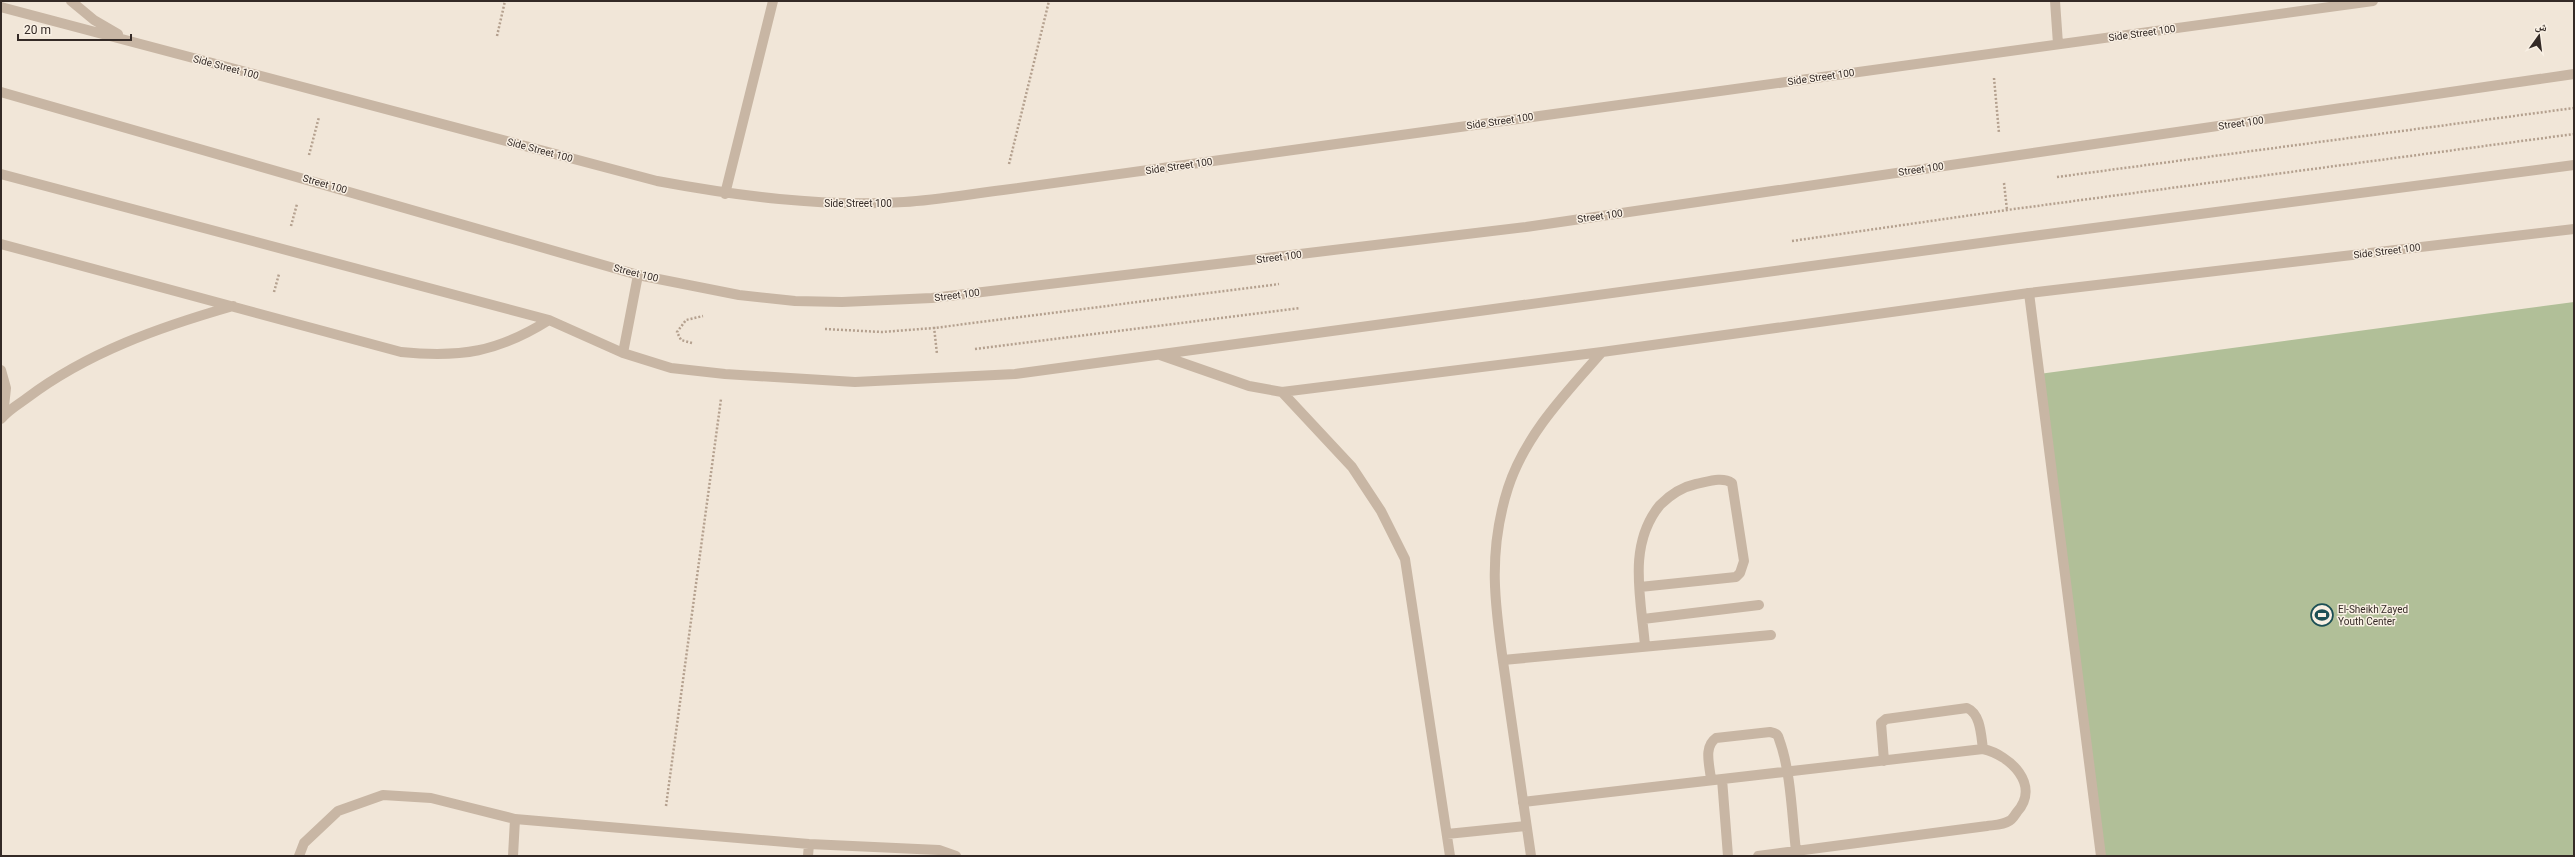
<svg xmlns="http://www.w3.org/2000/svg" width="2575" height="857" font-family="Roboto,'Noto Naskh Arabic',sans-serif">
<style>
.green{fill:#b1bf98}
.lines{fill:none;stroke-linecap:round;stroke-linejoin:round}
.path{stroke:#b4a08e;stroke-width:2.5;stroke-dasharray:2 2;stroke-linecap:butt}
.lane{stroke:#c8b6a4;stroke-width:10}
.street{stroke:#c8b6a4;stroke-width:10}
.labels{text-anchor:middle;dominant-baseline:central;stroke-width:3;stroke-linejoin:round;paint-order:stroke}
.street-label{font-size:10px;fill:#342a26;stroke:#f9f0e4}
.poi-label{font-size:10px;fill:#342a26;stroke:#f9f0e4;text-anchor:start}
</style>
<rect width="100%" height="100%" fill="#f1e6d8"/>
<path class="green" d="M2574 302V856H2101L2039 374Z"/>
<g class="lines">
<path class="path" d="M497 36 505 1
M1994 78 1999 133
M309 155 319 117
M1009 164 1049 1
M2057 177 2574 108
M2004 183 2007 210
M291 226 297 204
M1792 241 2007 210 2574 134
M274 292 279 274
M934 327 937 354
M825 329 882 332 934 328 1279 284
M692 343 681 340 677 332 686 320 703 316
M975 349 1300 308
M666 806 721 399"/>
<path class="lane" d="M2029 293 2101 856
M1640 587 1736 577 1740 573 1744 561 1732 483C1722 476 1707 482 1696 484 1682 487 1670 495 1660 505 1627 545 1641 598 1645 646
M1643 619 1759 605
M1503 660 1771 635
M1884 761 1881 723 1886 719 1967 708C1981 714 1981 736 1983 749
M1722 779 1728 856
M1711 780C1710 766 1703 747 1716 738L1770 732C1775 733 1778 734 1779 739 1791 771 1792 817 1796 851
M1523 802 1983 749C2010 755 2041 785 2017 812 2015 815 2012 820 2009 821 2003 825 1993 825 1987 826L1758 856"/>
<path class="street" d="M71 1 94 20 118 34
M2055 1 2058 44
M1 7 657 181C738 196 820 207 904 202 937 200 970 194 1003 190L2373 1
M1 92 638 275 739 295 795 301 842 302 932 298 1526 227 2574 74
M1 174 549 320 623 353 671 368 725 374 855 382 1015 374 2010 239 2574 165
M725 194 773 1
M1 244 401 352C461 358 498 352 549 320
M623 353 638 275
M1160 355 1249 386 1282 392 1602 352 2029 293 2574 229
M1 370 6 388 3 416
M1282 392 1352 467 1381 511 1405 559 1450 856
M1 419C8 410 19 404 27 398 88 352 160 327 233 306
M1447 834 1526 826
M299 856 304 843 338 811 383 795 431 798 515 819 809 844 939 850 956 856
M513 856 515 819
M808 856 809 844
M1531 856C1523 803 1516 750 1508 697 1498 622 1484 563 1508 488 1525 435 1566 393 1602 352"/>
</g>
<defs>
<g id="stadium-ring" transform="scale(1.15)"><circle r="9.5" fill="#f9f0e4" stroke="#1c4f55" stroke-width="1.5"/><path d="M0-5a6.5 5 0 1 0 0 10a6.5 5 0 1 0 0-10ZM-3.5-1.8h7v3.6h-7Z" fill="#1c4f55"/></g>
</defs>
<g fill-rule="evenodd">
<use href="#stadium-ring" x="2322" y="615"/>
</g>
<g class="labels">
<g class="street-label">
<text transform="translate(2142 33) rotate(-8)">Side Street 100</text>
<text transform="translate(226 67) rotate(15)">Side Street 100</text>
<text transform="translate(1821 77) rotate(-8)">Side Street 100</text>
<text transform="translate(1500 121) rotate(-8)">Side Street 100</text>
<text transform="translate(2241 123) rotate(-8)">Street 100</text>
<text transform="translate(540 150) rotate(15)">Side Street 100</text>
<text transform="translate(1179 166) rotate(-8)">Side Street 100</text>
<text transform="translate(1921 169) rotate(-8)">Street 100</text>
<text transform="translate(325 184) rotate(16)">Street 100</text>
<text x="858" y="203">Side Street 100</text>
<text transform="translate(1600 216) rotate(-8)">Street 100</text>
<text transform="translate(2387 251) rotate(-7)">Side Street 100</text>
<text transform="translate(1279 257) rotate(-7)">Street 100</text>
<text transform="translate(636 273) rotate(14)">Street 100</text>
<text transform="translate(957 295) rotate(-7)">Street 100</text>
</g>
<g class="poi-label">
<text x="2338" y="609">El-Sheikh Zayed<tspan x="2338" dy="12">Youth Center</tspan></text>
</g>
</g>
<rect width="2575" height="857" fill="none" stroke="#342a26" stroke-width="4"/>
<g transform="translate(2539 36) rotate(14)" stroke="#f9f0e4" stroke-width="3" paint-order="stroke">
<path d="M0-3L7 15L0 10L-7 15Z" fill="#342a26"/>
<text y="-6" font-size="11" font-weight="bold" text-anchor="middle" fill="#342a26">ش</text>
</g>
<path d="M18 34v6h113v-6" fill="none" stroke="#342a26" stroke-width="2"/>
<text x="24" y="34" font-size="12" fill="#342a26" stroke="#f9f0e4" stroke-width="3" paint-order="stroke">20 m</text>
</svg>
